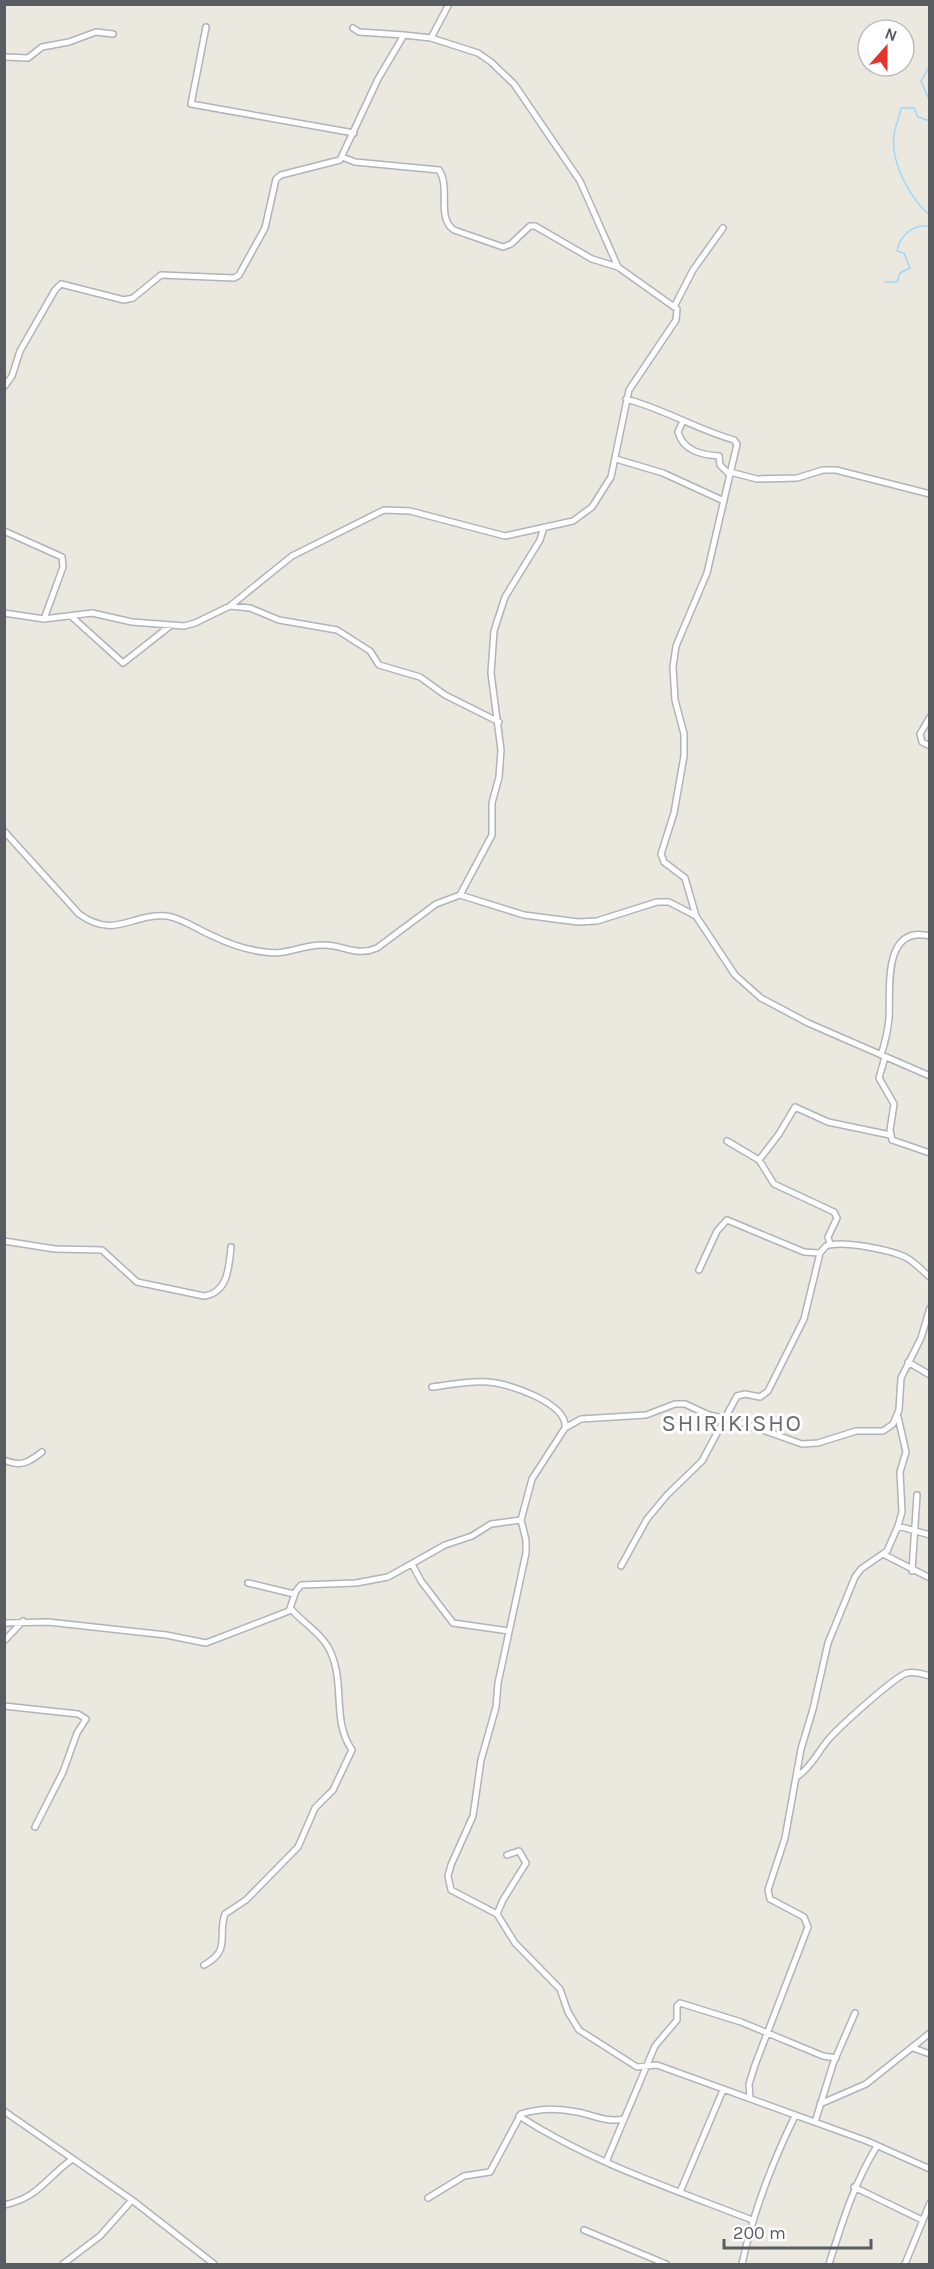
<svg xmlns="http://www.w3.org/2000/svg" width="934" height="2269" font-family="Karla,sans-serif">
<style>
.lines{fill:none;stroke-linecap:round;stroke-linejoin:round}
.stream{stroke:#9ed7fd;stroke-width:1.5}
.minor-casing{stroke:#b1b3b8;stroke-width:8}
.minor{stroke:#fff;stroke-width:5}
.labels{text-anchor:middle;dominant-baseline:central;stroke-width:6;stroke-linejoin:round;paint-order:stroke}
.quarter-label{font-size:24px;letter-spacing:1.5px;fill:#6a6e73;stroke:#fff}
</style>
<rect width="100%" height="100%" fill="#ebe8e0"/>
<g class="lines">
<path class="stream" d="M930 65 921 81 930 102
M930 121 918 117 914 108H901C900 117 895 125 894 135 890 162 911 200 930 215
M885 282H897L900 273 910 268 904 253 897 251C900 235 913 224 930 226"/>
<g class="minor-casing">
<path id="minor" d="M206 27 191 104 354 133
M353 28 359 32 404 35
M4 57 28 58 42 47 69 42 96 32 113 34
M342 157 355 162 439 170C451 188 436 218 454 230L503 247 511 244 530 226H535L592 259 618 267
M675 305 693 270 723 228
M4 387 12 376 20 351 55 290 61 284 124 300 133 298 161 275 234 278 239 275 265 228 276 179 281 175 340 160 378 79 404 35 431 38 449 4
M626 399C664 409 696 429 734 440L737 444 707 573 676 646 673 667 675 700 684 734V756L674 813 661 854 664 862 685 878 696 916
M683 421 678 432C683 451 702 455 719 456L720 465 729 474
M616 459 663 473 724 501
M730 472 757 479 797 478 823 470H836L930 494
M4 531 62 557 63 567 44 619
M230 606 250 608 279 620 337 630 370 651 379 665 420 677 445 695 499 722
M4 613 44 619 92 613 132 622 184 626 195 623 230 606 292 556 384 510 410 511 505 536 573 521 592 507 611 477 629 390 676 320 677 309 618 267 580 181 514 84 491 62 478 53 431 38
M71 616 123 663 170 626
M930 717 920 734 922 742 930 746
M4 831 79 914C115 940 131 913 167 916 182 918 198 930 213 936 229 944 247 950 265 952 287 956 303 944 324 945 344 945 356 957 377 948L436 904 460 895 524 915 578 922 597 921 657 902H669L696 916 735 975 761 998 808 1023 930 1076
M460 895 492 835V803L499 777 501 750 491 673 494 631 505 597 540 540 544 527
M881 1055C885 1043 888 1030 889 1018 891 992 881 924 930 936
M885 1057 879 1078 894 1104 890 1130 892 1140 930 1153
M727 1141 759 1160 774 1184 834 1212 837 1218 828 1237 830 1244
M759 1160 779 1134 795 1107 828 1122 890 1135
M4 1241 55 1249 102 1250 137 1282 204 1296C228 1293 229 1267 231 1247
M699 1270 717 1231 727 1220 804 1252 820 1253
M930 1308 921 1338 901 1378 899 1410 893 1424 883 1431H856L818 1443 802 1444 737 1421 709 1415 685 1404H675L646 1415 581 1419 565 1428 532 1479 521 1520 526 1540V1553L498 1683 496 1707 481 1760 473 1816 451 1865 448 1876 451 1890 497 1914 515 1943 560 1989 568 2012 579 2030 637 2067 657 2065 867 2141 930 2169
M908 1362 930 1375
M432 1387C450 1385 470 1380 488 1382 508 1383 568 1403 565 1428
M4 1460C21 1467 28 1463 42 1452
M898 1526 930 1535
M883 1554 930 1578
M412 1564 421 1581 453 1623 509 1631
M621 1566 647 1519 667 1495 702 1461 737 1396 745 1394 760 1397 768 1391 804 1319 820 1253 826 1246C842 1240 892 1250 907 1258 916 1263 922 1271 930 1277
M912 1571 917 1495
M248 1583 294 1594
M4 1623 48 1622 166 1635 206 1643 289 1611 296 1591 301 1585 356 1583 388 1577 445 1545 472 1536 491 1524 521 1520
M4 1641 23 1621
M4 1706 78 1714 86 1719 77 1733 63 1772 35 1827
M798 1776C813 1765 817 1753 828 1740 838 1728 894 1677 907 1673 915 1671 922 1674 930 1676
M497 1914 503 1900 526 1863 519 1851 507 1855
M204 1965C232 1950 217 1936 225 1914L246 1900 298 1847 315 1808 333 1790 352 1750C332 1722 345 1685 331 1653 324 1635 303 1623 291 1609
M913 2048 930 2054
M750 2098 749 2084 755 2065 808 1927 804 1917 770 1899 768 1890 785 1838 801 1749 813 1709 828 1643 855 1577 861 1569 887 1551 898 1526 902 1512 900 1472 906 1452 898 1417
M820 2104 866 2084 930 2033
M4 2111 132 2200 214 2264
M519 2116C590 2162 673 2189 752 2220
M815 2122 833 2064 855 2013
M606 2162 655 2046 677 2020V2006L680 2003 741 2022 823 2056 836 2058
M854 2187 922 2220
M680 2192 723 2090
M428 2198 464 2176 490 2172 521 2114C540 2108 558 2108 577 2112 594 2115 607 2123 624 2119
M4 2205C38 2198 45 2179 71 2160
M584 2230 666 2264
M63 2264 100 2236 132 2200
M742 2264C753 2212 771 2165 795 2116
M829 2264C842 2223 854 2183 877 2146
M905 2264 930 2203"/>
</g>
<use href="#minor" class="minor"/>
</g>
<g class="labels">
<g class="quarter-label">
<text x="732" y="1423">SHIRIKISHO</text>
</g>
</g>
<rect width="934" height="2269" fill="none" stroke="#595c61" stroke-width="12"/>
<g transform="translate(886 48) rotate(21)"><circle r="28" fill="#ffffff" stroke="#bdbec0" stroke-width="1.5"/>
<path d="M0-4.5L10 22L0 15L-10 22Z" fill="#e4352d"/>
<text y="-9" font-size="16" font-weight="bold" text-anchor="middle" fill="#595c61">N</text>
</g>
<path d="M724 2239v9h147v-9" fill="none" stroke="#595c61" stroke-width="3"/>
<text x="733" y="2239" font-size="18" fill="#595c61" stroke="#ffffff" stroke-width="4.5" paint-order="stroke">200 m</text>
</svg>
